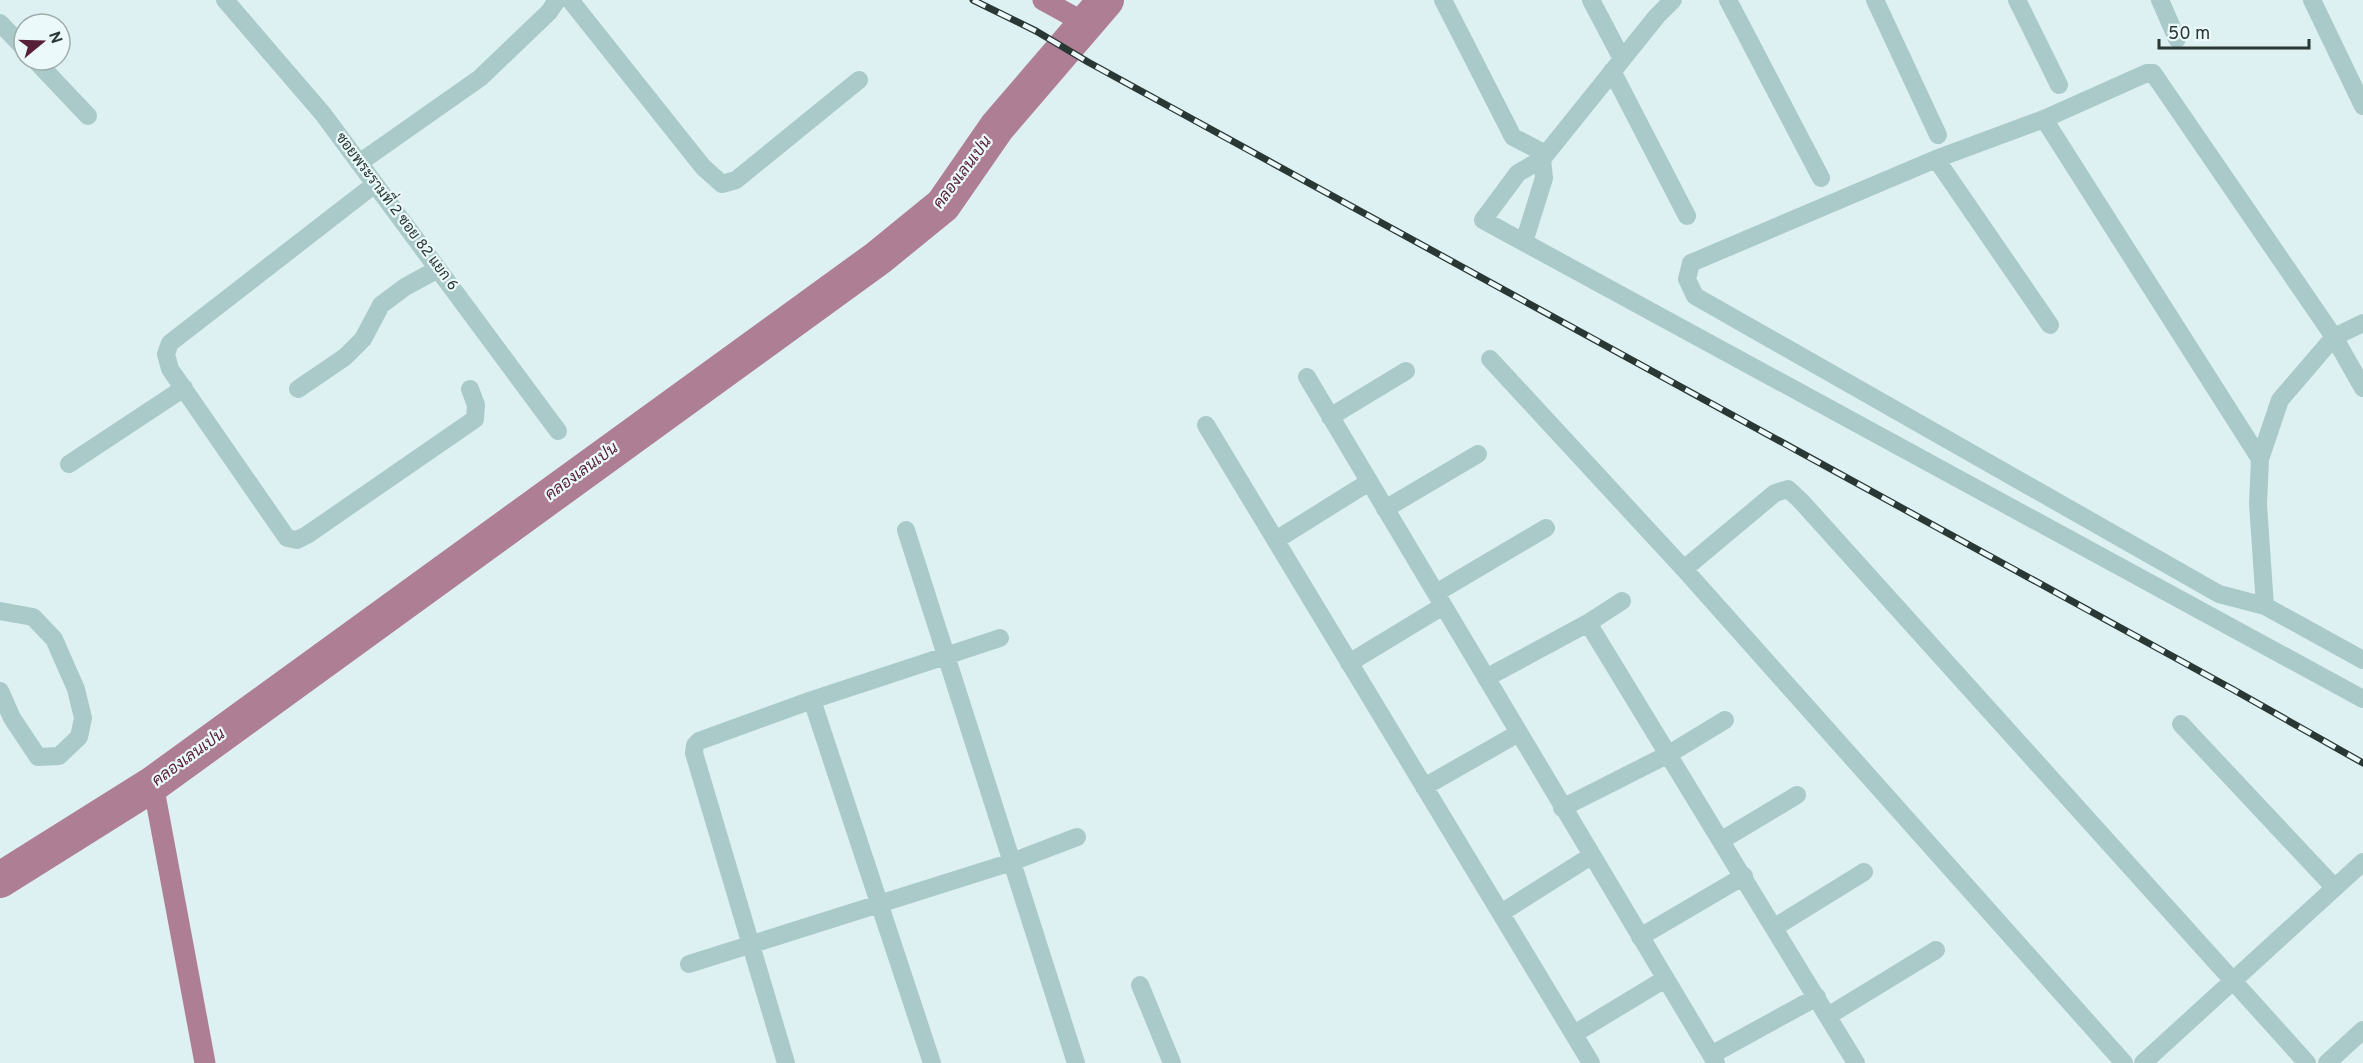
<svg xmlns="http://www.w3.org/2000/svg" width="2363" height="1063" font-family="Overpass,Sarabun,sans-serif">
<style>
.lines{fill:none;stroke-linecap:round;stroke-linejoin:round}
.canal{stroke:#ae7e94;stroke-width:21}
.river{stroke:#ae7e94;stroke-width:36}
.minor{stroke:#aacac9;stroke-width:18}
.rail-casing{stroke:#2a3835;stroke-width:7}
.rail{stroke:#ebf9fa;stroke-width:4.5;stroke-dasharray:14;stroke-linecap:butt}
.labels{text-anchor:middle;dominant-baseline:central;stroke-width:4.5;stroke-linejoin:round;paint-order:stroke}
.street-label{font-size:15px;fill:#2a3835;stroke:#ebf9fa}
.water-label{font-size:16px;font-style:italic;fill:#582038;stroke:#ebf9fa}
</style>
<rect width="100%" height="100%" fill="#def1f2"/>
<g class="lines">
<path class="canal" d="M1043 0 1085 23
M153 784 205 1063"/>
<path class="river" d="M0 880 153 784 878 258 943 205 997 127 1106 0"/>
<path class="minor" d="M225 0 323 114 558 431
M570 0 703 167 722 184 736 180 859 80
M1443 0 1513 137 1546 154
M1591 0 1622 59
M1673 0 1657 16 1542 159 1518 173 1483 220 2363 699
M1728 0 1821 178
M1875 0 1938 135
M2017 0 2059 85
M2160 0 2177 39
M2312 0 2363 106
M0 23 24 48
M35 60 88 116
M1612 71 1687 216
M2044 119 2260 459
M1936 159 2050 325
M359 163 480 78 549 12 557 0
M375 184 170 343 166 354 170 369 287 538 297 540 307 535 475 419 476 405 470 389
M1524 242 1544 178 1542 159
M1490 359 1684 569 2124 1063
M1307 377C1442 606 1578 835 1716 1063
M2363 388 2334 337 2153 73H2147L2044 119 1936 159 1691 263 1687 279 1695 296 2219 594 2265 606 2363 660
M298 389 345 357 363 339 381 305 405 287 438 269
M1330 417 1406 371
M1206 425 1591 1063
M69 464 184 388
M1385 509 1478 454
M906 530 1076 1063
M1276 540 1369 482
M1684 569 1775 493 1788 489 1801 501 2307 1063
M1436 593 1546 528
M2265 606 2258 504 2260 459 2280 400 2334 337 2363 323
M0 611 33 617 54 639 76 689 83 718 79 737 59 756 38 757 12 718 0 691
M1588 623 1856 1063
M1349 663 1443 606
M1486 678 1588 623 1622 601
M812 700 932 1063
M2181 724 2334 887
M1424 787 1517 734
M1562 808 1669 754 1725 720
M1722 840 1797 795
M1501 913 1591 856
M1775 927 1864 872
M1640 937 1744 876
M689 964 1012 862 1077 837
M1140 985 1172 1063
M1828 1016 1936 950
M1574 1034 1665 979
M1711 1055 1817 997
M786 1063 694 753 695 745 699 741 812 700 1000 638
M2143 1063 2363 862
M2327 1063 2363 1030"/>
<g class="rail-casing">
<path id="rail" d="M973 0 1036 31 1088 62 2234 690 2363 763"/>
</g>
<use href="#rail" class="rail"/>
</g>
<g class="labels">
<g class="street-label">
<text transform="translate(396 212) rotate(53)">ซอยพระรามที่ 2 ซอย 82 แยก 6</text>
</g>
<g class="water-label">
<text transform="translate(963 173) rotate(-53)">คลองเลนเปน</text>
<text transform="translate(582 472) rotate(-36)">คลองเลนเปน</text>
<text transform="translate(189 758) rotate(-36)">คลองเลนเปน</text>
</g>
</g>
<g transform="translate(42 42) rotate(71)"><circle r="28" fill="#ebf9fa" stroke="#9eacab" stroke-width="1.5"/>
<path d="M0-4.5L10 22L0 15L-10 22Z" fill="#582038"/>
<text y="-9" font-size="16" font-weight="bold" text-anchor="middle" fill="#2a3835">N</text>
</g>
<path d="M2159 39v9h150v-9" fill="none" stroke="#2a3835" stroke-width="3"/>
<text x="2168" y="39" font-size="18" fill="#2a3835" stroke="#ebf9fa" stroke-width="4.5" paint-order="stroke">50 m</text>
</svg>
